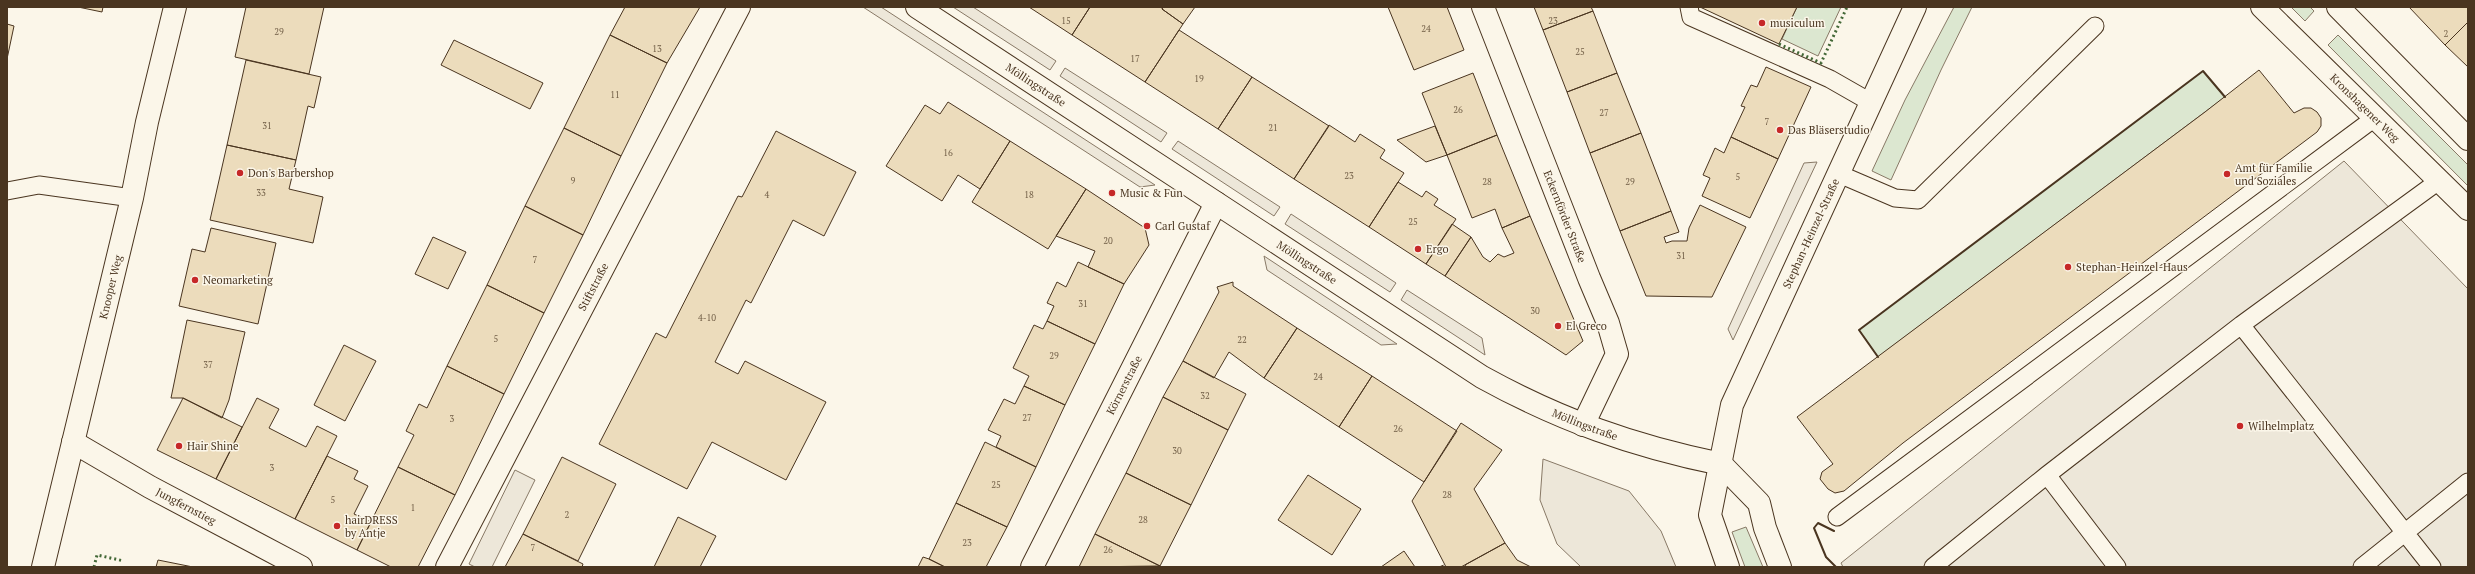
<svg xmlns="http://www.w3.org/2000/svg" width="2475" height="574" font-family="'PT Serif',serif">
<style>
.green{fill:#dce7d0;stroke:#887966}
.parking{fill:#ede7d9;stroke:#887966}
.building{fill:#ecdcbc;stroke:#4a3520}
.lines{fill:none;stroke-linecap:round;stroke-linejoin:round}
.service-casing{stroke:#4a3520;stroke-width:19}
.minor-casing{stroke:#4a3520;stroke-width:24}
.tertiary-casing{stroke:#4a3520;stroke-width:24}
.secondary-casing{stroke:#4a3520;stroke-width:24}
.service{stroke:#fbf6e9;stroke-width:17}
.minor{stroke:#fbf6e9;stroke-width:22}
.tertiary{stroke:#fbf6e9;stroke-width:22}
.secondary{stroke:#fbf6e9;stroke-width:22}
.hedge{stroke:#436837;stroke-width:3;stroke-dasharray:2 3;stroke-linecap:butt}
.fence{stroke:#4a3520;stroke-width:1;stroke-dasharray:5 2;stroke-linecap:butt}
.wall{stroke:#4a3520;stroke-width:2}
.poi-dot{fill:#c62828;stroke:#fbf6e9;stroke-width:1.5}
.labels{text-anchor:middle;dominant-baseline:central;stroke-width:3;stroke-linejoin:round;paint-order:stroke}
.number-label{font-size:9px;fill:#725f47}
.poi-label{font-size:11px;fill:#4a3520;stroke:#fbf6e9;text-anchor:start}
.street-label{font-size:11px;fill:#4a3520;stroke:#fbf6e9}
</style>
<rect width="100%" height="100%" fill="#fbf6e9"/>
<path class="green" d="M1797 7H1841L1818 56 1782 39Z
M1954 7H1972L1941 70 1891 180 1872 171 1905 100Z
M2291 7H2310L2314 11 2305 21Z
M2338 35 2468 165V186L2328 45Z
M2203 71 2225 97 1878 357 1859 330Z
M1746 527 1763 567H1745L1732 532Z"/>
<path class="parking" d="M863 7H881L1155 185 1140 187Z
M953 7H973L1056 61 1050 70Z
M1065 68 1167 133 1161 142 1060 76Z
M1178 141 1280 207 1274 216 1172 149Z
M2344 161 2468 289V567H1843L1841 563Z
M1817 162 1733 340 1728 329 1804 163Z
M1291 214 1396 283 1390 292 1285 224Z
M1264 256 1397 344 1381 345 1267 270Z
M1407 290 1482 338 1485 355 1401 300Z
M1543 459 1629 491 1661 531 1676 567H1581L1557 544 1540 500Z
M515 470 535 480 492 567H475L469 564Z"/>
<path class="building" d="M78 7H103L102 12Z
M246 7H324L309 74 235 57Z
M625 7H700L667 63 610 35Z
M1029 7H1090L1072 35Z
M1090 7H1163L1162 9 1183 24 1145 82 1072 35Z
M1163 7H1195L1183 24 1162 9Z
M1388 7H1447L1464 50 1414 70Z
M1534 7H1591L1593 11 1543 30Z
M1700 7H1797L1779 44Z
M2409 7H2468V22L2445 45Z
M1593 11 1617 73 1567 92 1543 30Z
M2468 22V67L2445 45Z
M7 24 14 26 7 59Z
M1179 30 1252 77 1218 129 1145 82Z
M610 35 667 63 621 156 564 128Z
M454 40 543 83 530 109 441 65Z
M246 60 321 77 314 108 308 106 296 160 227 145Z
M1766 67 1811 87 1778 159 1731 137 1745 107 1741 106 1751 85 1757 87Z
M2259 70 2294 113 2304 108H2311L2317 112 2321 118V126L2317 132 1903 443 1844 491 1835 493 1828 489 1820 479 1822 472 1833 464 1797 417 2205 112Z
M1473 73 1497 135 1447 155 1422 93Z
M1617 73 1641 133 1590 153 1567 92Z
M1252 77 1329 126 1294 179 1218 129Z
M948 102 1010 141 980 189 958 175 942 201 886 166 925 105 940 114Z
M1329 125 1355 142 1360 134 1385 150 1380 158 1404 173 1369 227 1294 179Z
M1435 126 1447 155 1426 162 1397 140Z
M564 128 621 156 583 235 525 206Z
M776 131 856 172 824 236 793 220 751 303 746 300 715 362 738 374 745 361 826 402 786 480 712 442 687 489 599 444 656 333 666 338 738 196 742 197Z
M1641 133 1671 211 1620 231 1590 153Z
M1497 135 1530 216 1502 228 1495 209 1472 218 1447 155Z
M1731 137 1778 159 1750 218 1702 196 1710 178 1703 175 1715 148 1724 153Z
M1010 141 1086 189 1048 249 972 202Z
M227 145 296 160 289 189 323 197 313 243 210 220Z
M1398 182 1422 197 1426 191 1438 199 1434 205 1456 219 1426 264 1369 227Z
M1086 189 1145 228 1149 245 1124 284 1088 267 1095 251 1056 236Z
M1700 205 1746 227 1712 297 1646 296 1620 231 1671 211 1679 232 1664 237 1666 243 1672 241H1687L1689 228Z
M525 206 583 235 544 313 487 285Z
M1530 216 1583 341 1566 355 1445 276 1471 237 1483 257 1490 262 1498 254 1504 257 1514 253 1502 228Z
M1452 224 1471 237 1445 276 1426 264Z
M211 228 276 243 258 324 179 306 192 249 205 252Z
M433 237 466 252 448 289 415 274Z
M1078 262 1124 284 1095 344 1047 321 1054 306 1047 303 1057 282 1066 287Z
M1233 282V286L1297 328 1264 378 1229 352 1214 378 1183 361 1219 292 1217 287Z
M487 285 544 313 504 394 447 366Z
M187 320 245 332 229 400 222 418 183 398H171Z
M1047 321 1095 344 1065 405 1024 386 1029 376 1013 368 1034 325 1043 329Z
M1297 328 1372 376 1339 427 1264 378Z
M344 345 376 361 345 421 314 405Z
M1183 361 1246 394 1228 430 1163 397Z
M447 366 504 394 455 495 398 467 414 435 406 431 419 404 427 408Z
M1372 376 1457 431 1424 482 1339 427Z
M1024 386 1065 405 1036 467 996 447 1001 436 988 430 1004 399 1015 404Z
M1163 397 1228 430 1191 505 1126 473Z
M183 398 242 427 216 479 157 450Z
M257 398 279 409 269 428 306 447 317 426 337 436 295 519 216 479Z
M1461 423 1502 450 1474 489 1505 543 1461 567H1446L1412 501Z
M985 442 1036 467 1007 527 956 503Z
M327 456 358 471 354 479 368 486 354 514 371 522 357 550 295 519Z
M562 457 616 484 578 561 523 534Z
M398 467 455 495 418 567H391L357 550Z
M1126 473 1191 505 1160 566 1095 534Z
M1308 475 1361 509 1332 555 1278 520Z
M956 503 1007 527 986 567H945L929 559Z
M678 517 716 536 700 567H654Z
M523 534 583 564 582 567H505Z
M1095 534 1160 566 1079 567Z
M1505 543 1517 560 1531 567H1466L1465 565Z
M1404 551 1415 567H1381Z
M923 557 929 559 945 567H918Z
M158 560 193 567H156Z"/>
<g class="lines">
<g class="service-casing">
<path id="service" d="M1689 7 1691 17 1830 79 1872 103
M1839 174 1895 198 1918 200 2095 26
M7 191 39 185 132 198
M2241 325 2432 567
M2047 475 2117 567
M1837 517 2376 117
M1933 567 2047 475 2241 325 2440 180
M2362 567 2468 482"/>
</g>
<g class="minor-casing">
<g id="minor">
<path id="s1" d="M1483 7 1589 278 1608 323 1617 354 1583 425"/>
<path id="s2" d="M73 442 150 487 301 567"/>
<path id="s3" d="M447 567 739 7"/>
<path id="s4" d="M1032 567 1216 203"/>
</g>
</g>
<g class="tertiary-casing">
<g id="tertiary">
<path id="s5" d="M917 7 1482 377C1560 420 1633 446 1721 464"/>
</g>
</g>
<g class="secondary-casing">
<g id="secondary">
<path id="s6" d="M2262 7 2468 209"/>
<path d="M2338 7 2468 139"/>
<path d="M1721 464 1759 503 1765 528 1780 567"/>
<path id="s7" d="M43 567 132 198 147 122 175 7"/>
<path id="s8" d="M1728 567 1710 515 1732 405 1915 7"/>
</g>
</g>
<use href="#service" class="service"/>
<use href="#minor" class="minor"/>
<use href="#tertiary" class="tertiary"/>
<use href="#secondary" class="secondary"/>
<path class="hedge" d="M1779 44 1821 63 1847 7
M94 567 97 555 124 561"/>
<path class="fence" d="M1439 567 1444 565"/>
<path class="wall" d="M1878 357 1859 330 2203 71 2225 97
M1834 531 1818 523 1814 528 1826 557 1836 567"/>
</g>
<g class="poi-dot">
<circle cx="1762" cy="23" r="4"/>
<circle cx="1780" cy="130" r="4"/>
<circle cx="240" cy="173" r="4"/>
<circle cx="2227" cy="174" r="4"/>
<circle cx="1112" cy="193" r="4"/>
<circle cx="1147" cy="226" r="4"/>
<circle cx="1418" cy="249" r="4"/>
<circle cx="2068" cy="267" r="4"/>
<circle cx="195" cy="280" r="4"/>
<circle cx="1558" cy="326" r="4"/>
<circle cx="2240" cy="426" r="4"/>
<circle cx="179" cy="446" r="4"/>
<circle cx="337" cy="526" r="4"/>
</g>
<g class="labels">
<g class="number-label">
<text x="1066" y="21">15</text>
<text x="1553" y="21">23</text>
<text x="1426" y="29">24</text>
<text x="279" y="32">29</text>
<text x="2446" y="34">2</text>
<text x="657" y="49">13</text>
<text x="1580" y="52">25</text>
<text x="1135" y="59">17</text>
<text x="1199" y="79">19</text>
<text x="615" y="95">11</text>
<text x="1458" y="110">26</text>
<text x="1604" y="113">27</text>
<text x="1767" y="122">7</text>
<text x="267" y="126">31</text>
<text x="1273" y="128">21</text>
<text x="948" y="153">16</text>
<text x="1349" y="176">23</text>
<text x="1738" y="177">5</text>
<text x="573" y="181">9</text>
<text x="1487" y="182">28</text>
<text x="1630" y="182">29</text>
<text x="261" y="193">33</text>
<text x="767" y="195">4</text>
<text x="1029" y="195">18</text>
<text x="1413" y="222">25</text>
<text x="1108" y="241">20</text>
<text x="1681" y="256">31</text>
<text x="535" y="260">7</text>
<text x="1083" y="304">31</text>
<text x="1535" y="311">30</text>
<text x="707" y="318">4-10</text>
<text x="496" y="339">5</text>
<text x="1242" y="340">22</text>
<text x="1054" y="356">29</text>
<text x="208" y="365">37</text>
<text x="1318" y="377">24</text>
<text x="1205" y="396">32</text>
<text x="1027" y="418">27</text>
<text x="452" y="419">3</text>
<text x="1398" y="429">26</text>
<text x="1177" y="451">30</text>
<text x="272" y="468">3</text>
<text x="996" y="485">25</text>
<text x="1447" y="495">28</text>
<text x="333" y="500">5</text>
<text x="413" y="508">1</text>
<text x="567" y="515">2</text>
<text x="1143" y="520">28</text>
<text x="967" y="543">23</text>
<text x="533" y="548">7</text>
<text x="1108" y="550">26</text>
</g>
<g class="poi-label">
<text x="1770" y="23">musiculum</text>
<text x="1788" y="130">Das Bläserstudio</text>
<text x="2235" y="168">Amt für Familie<tspan x="2235" dy="13">und Soziales</tspan></text>
<text x="248" y="173">Don's Barbershop</text>
<text x="1120" y="193">Music &amp; Fun</text>
<text x="1155" y="226">Carl Gustaf</text>
<text x="1426" y="249">Ergo</text>
<text x="2076" y="267">Stephan-Heinzel-Haus</text>
<text x="203" y="280">Neomarketing</text>
<text x="1566" y="326">El Greco</text>
<text x="2248" y="426">Wilhelmplatz</text>
<text x="187" y="446">Hair Shine</text>
<text x="345" y="520">hairDRESS<tspan x="345" dy="13">by Antje</tspan></text>
</g>
<g class="street-label">
<text stroke="none"><textPath href="#s5" startOffset="142">Möllingstraße</textPath></text>
<text stroke="none"><textPath href="#s6" startOffset="144">Kronshagener Weg</textPath></text>
<text stroke="none"><textPath href="#s1" startOffset="225">Eckernförder Straße</textPath></text>
<text stroke="none"><textPath href="#s8" startOffset="356">Stephan-Heinzel-Straße</textPath></text>
<text stroke="none"><textPath href="#s5" startOffset="466">Möllingstraße</textPath></text>
<text stroke="none"><textPath href="#s7" startOffset="288">Knooper Weg</textPath></text>
<text stroke="none"><textPath href="#s3" startOffset="316">Stiftstraße</textPath></text>
<text stroke="none"><textPath href="#s4" startOffset="204">Körnerstraße</textPath></text>
<text stroke="none"><textPath href="#s5" startOffset="789">Möllingstraße</textPath></text>
<text stroke="none"><textPath href="#s2" startOffset="130">Jungfernstieg</textPath></text>
</g>
</g>
<rect width="2475" height="574" fill="none" stroke="#4a3520" stroke-width="16"/>
</svg>
